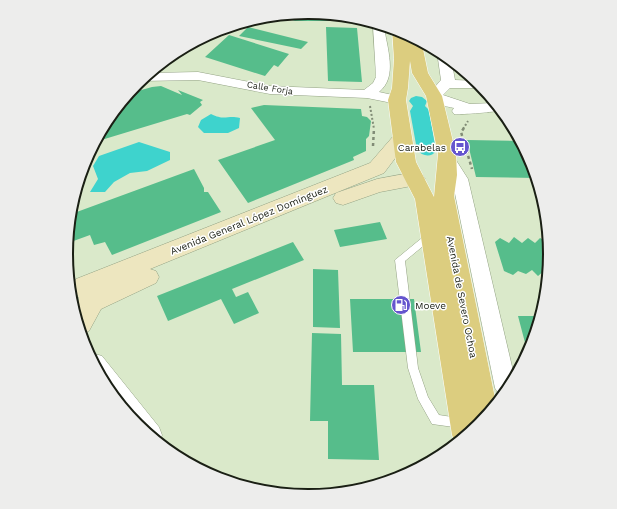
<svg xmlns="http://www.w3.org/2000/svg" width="617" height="509" font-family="'Work Sans',sans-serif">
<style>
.water{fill:#3ed3cd}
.building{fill:#56bd8b}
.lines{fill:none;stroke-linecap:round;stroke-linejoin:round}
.lane-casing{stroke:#94a385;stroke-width:1}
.street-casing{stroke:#94a385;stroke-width:1}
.secondary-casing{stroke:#94a385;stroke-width:1}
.primary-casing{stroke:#fff;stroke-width:1}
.path-far1{stroke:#818c76;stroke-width:2;stroke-dasharray:2 2;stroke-linecap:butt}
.path{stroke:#818c76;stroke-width:2.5;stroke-dasharray:3 3;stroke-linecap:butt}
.lane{fill:#fff;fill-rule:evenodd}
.street{fill:#fff;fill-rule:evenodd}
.secondary{fill:#ede6bf;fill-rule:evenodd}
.primary{fill:#dccd7f;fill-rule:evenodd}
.labels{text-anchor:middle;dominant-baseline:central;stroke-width:3;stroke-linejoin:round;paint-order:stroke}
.far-street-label{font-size:9px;fill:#1a1f14;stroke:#fff}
.poi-label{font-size:10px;fill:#1a1f14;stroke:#fff;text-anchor:end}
.street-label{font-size:10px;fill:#1a1f14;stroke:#fff}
.rim{fill:none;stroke:#1a1f14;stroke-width:2}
</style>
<rect width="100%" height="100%" fill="#dae9ca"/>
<path class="water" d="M416 96 422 97 427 101 425 106 429 110 436 151C431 158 422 156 417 150L410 111 413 106 409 101 411 98Z
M211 114C225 121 227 115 240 118L239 128 228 133H204L198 127 201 120Z
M139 142 170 152V160L147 171 130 173 114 182 105 192H90L98 179 93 166 99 156Z"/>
<path class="building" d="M309 12 349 20V21H295L286 18V16Z
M248 27 308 42 301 49 239 36Z
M326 27 357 28 362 82 328 81Z
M229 35 289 54 278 67 274 65 265 76 205 57Z
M161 86 182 95 178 90 203 100 200 102 202 105 190 115 187 114 98 141 131 93 152 87Z
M264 105 361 109 362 116 367 117 371 121 369 136 366 139V151L353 157 354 160 248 203 218 160 275 140 251 108Z
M467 140 519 141 533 162 536 178 476 177Z
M194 169 204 188V192H208L221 212 112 255 105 242 94 245 90 235 68 243 74 213Z
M380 222 387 239 340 247 334 230Z
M514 237 522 243 528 238 535 243 540 238 549 243 551 255 548 271 545 270 538 276 532 270 526 274 518 271 513 275 504 271 495 242 500 238 509 243Z
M293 242 304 260 232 289 236 297 248 292 259 313 234 324 221 299 168 321 157 296Z
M313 269 338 270 340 328 313 327Z
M350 299H414L421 352H353Z
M518 316H539L532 348 528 354Z
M312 333 341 334 342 385H374L379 460 328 459V421H310Z"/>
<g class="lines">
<g class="lane-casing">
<path id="lane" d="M431 232 434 233 435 235 434 237 405 261 418 368 428 397 439 415 465 419 467 423 465 427 461 428 432 424 418 399 408 368 395 260 428 233Z"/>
</g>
<g class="street-casing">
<path id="street" d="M373 25 384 27C387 48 398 77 379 92L402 97 404 100 402 103 397 104 367 98 270 94 198 80 140 81 151 73 198 72 270 86 364 90 373 83 376 77Z
M440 56 452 64 455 80 477 81 484 88H450L443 95 470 104 493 103 498 111C493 112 458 115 454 114L452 111 454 108C445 106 433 104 427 96L441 80 438 59Z
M448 156 454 157 468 179 514 375 500 396 495 388 452 179 440 161 442 157Z
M95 354 102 356 159 427 162 435 160 441 137 426 90 355Z"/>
</g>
<g class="secondary-casing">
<path id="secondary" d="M402 131 408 133 411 137 384 173 150 269 156 271 159 277 156 283 101 309 89 331 82 334 77 309 79 298 72 286 76 279 370 163 396 133Z
M415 172 422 174 425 179 422 184 380 192 343 205 336 203 333 198 336 193 377 179Z"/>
</g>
<g class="primary-casing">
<path id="primary" d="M392 29 406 34V37L408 35 422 44 428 73 442 96 456 154 457 175 454 196 496 403 480 426 455 442 452 435 415 199 396 162 388 100 392 88 394 59ZM410 61 412 73 426 96 438 154 434 197 416 162 406 100 408 88Z"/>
</g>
<path class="path-far1" d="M370 106 374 129
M463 129 468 121"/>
<path class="path" d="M464 128 461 132 472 169
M373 146 374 128"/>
<use href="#lane" class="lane"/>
<use href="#street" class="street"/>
<use href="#secondary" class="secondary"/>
<use href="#primary" class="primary"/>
</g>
<defs>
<g id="bus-disc" transform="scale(1)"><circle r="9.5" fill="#6555ce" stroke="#fff"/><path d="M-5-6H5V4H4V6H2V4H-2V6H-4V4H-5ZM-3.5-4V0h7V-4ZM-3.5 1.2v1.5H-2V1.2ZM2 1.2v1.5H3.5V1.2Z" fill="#fff"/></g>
<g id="fuel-disc" transform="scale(1)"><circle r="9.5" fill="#6555ce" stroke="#fff"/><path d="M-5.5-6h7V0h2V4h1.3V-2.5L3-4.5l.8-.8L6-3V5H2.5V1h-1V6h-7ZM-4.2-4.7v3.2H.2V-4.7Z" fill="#fff"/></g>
</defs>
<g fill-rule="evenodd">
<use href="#bus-disc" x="460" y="147"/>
<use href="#fuel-disc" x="401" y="305"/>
</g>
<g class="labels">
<g class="far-street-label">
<text transform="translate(270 88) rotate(9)">Calle Forja</text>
</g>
<g class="poi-label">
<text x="446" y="147">Carabelas</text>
<text x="415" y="305" text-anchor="start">Moeve</text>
</g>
<g class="street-label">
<text transform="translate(249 220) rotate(-22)">Avenida General López Domínguez</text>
<text transform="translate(462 297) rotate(79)">Avenida de Severo Ochoa</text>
</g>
</g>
<path d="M0 0H617V509H0ZM73 254a235 235 0 1 1 470 0a235 235 0 1 1-470 0Z" fill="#ededec" fill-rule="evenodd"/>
<path class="rim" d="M73 254a235 235 0 1 1 470 0a235 235 0 1 1-470 0Z"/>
</svg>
